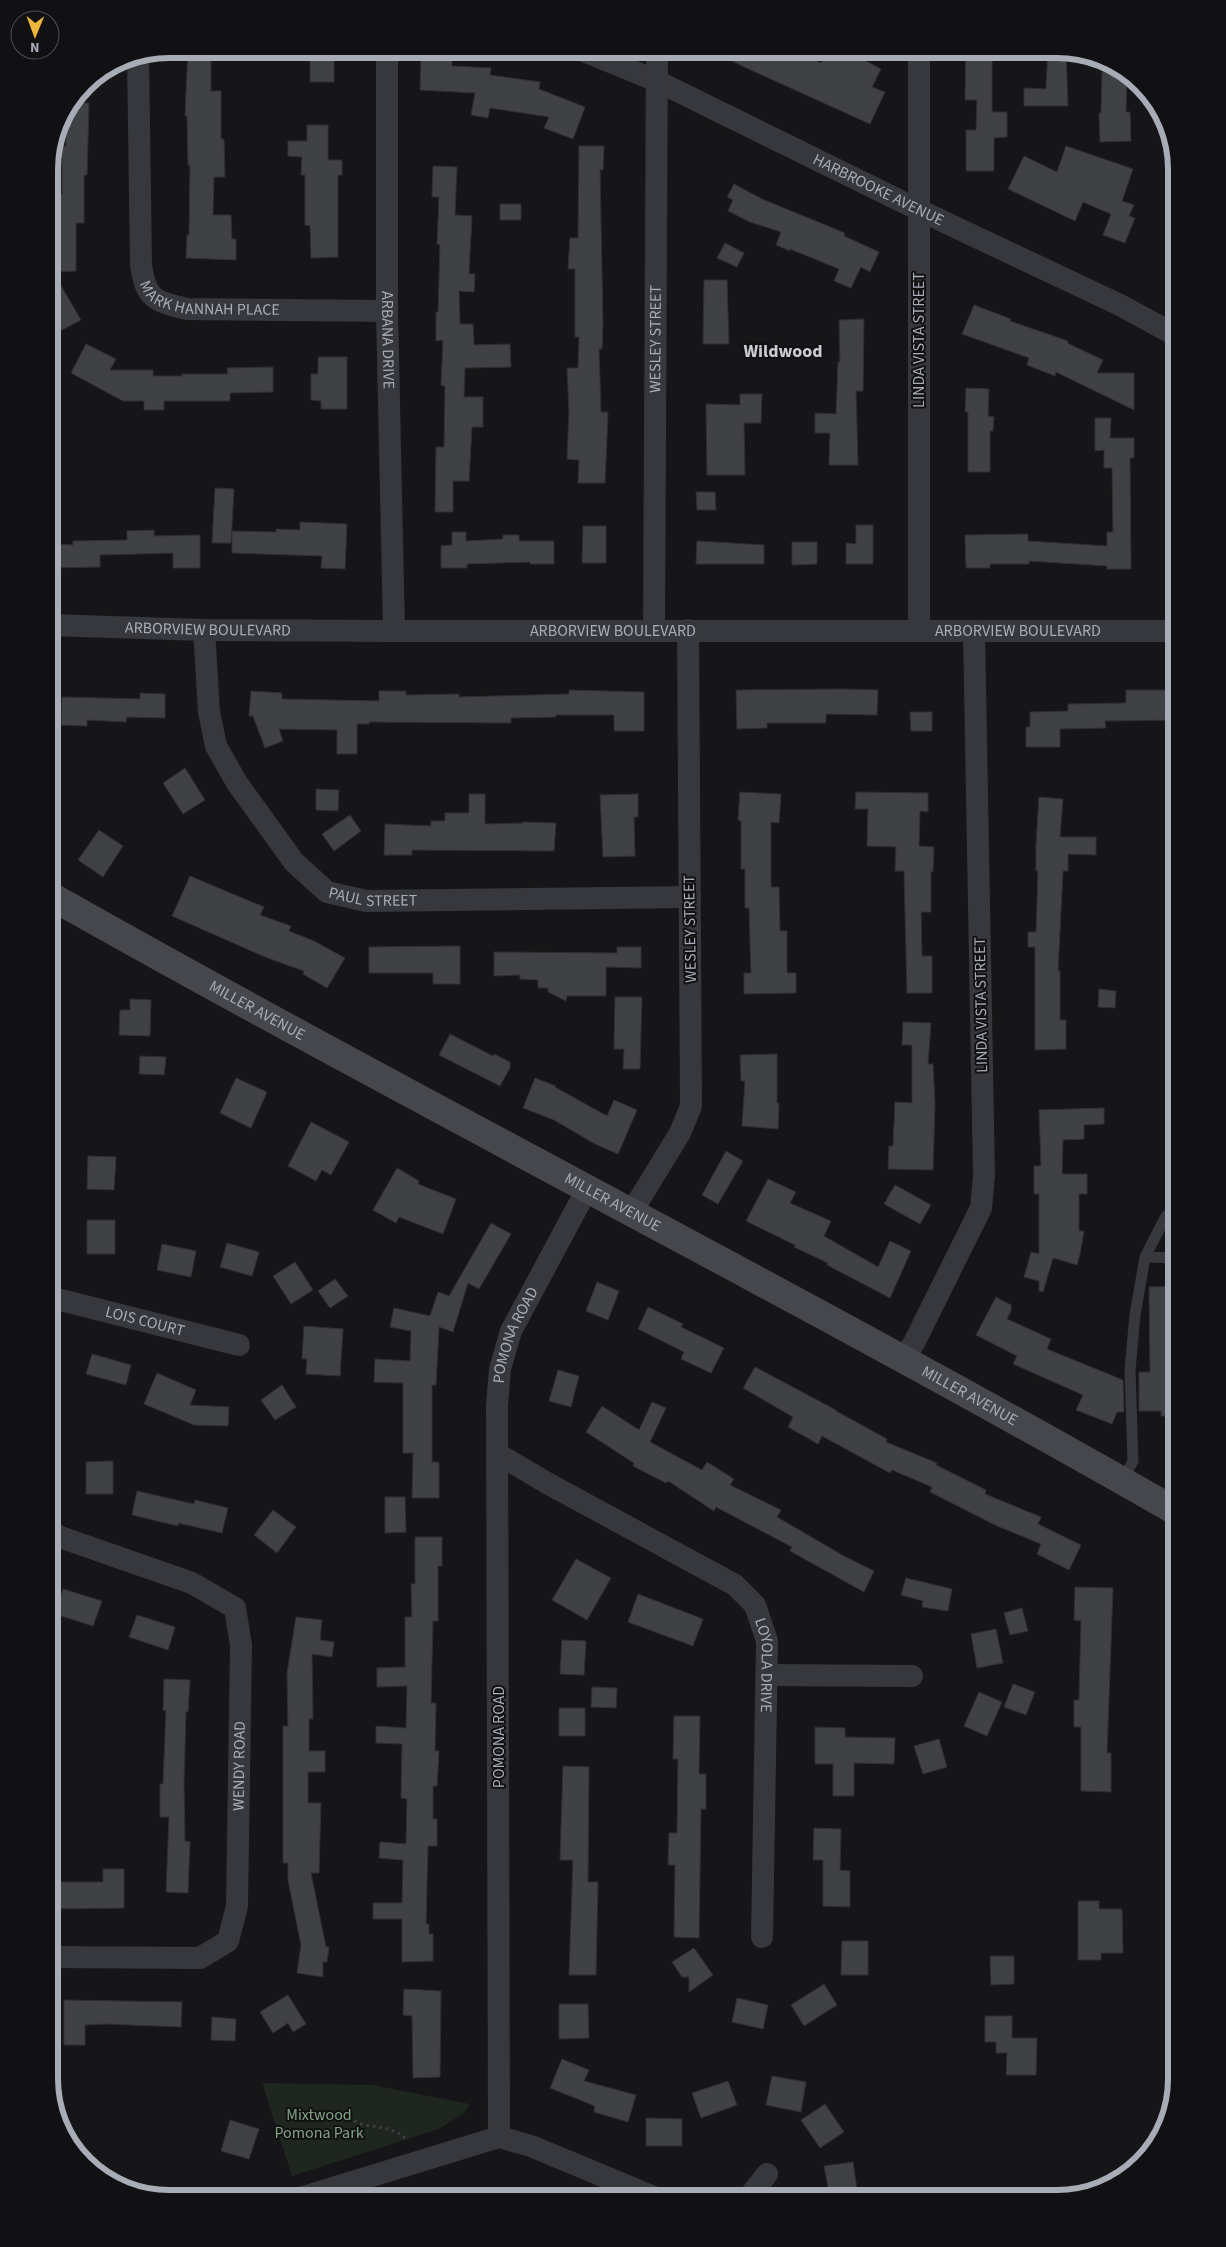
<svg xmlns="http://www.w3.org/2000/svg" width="1226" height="2247" font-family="'Source Sans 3',sans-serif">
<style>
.green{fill:#1e261f}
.building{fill:#404145;stroke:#303034}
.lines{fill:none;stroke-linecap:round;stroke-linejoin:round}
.path{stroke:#3d3f44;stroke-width:3;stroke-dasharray:2.5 4;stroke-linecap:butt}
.service{stroke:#37383d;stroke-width:11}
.minor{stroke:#37383d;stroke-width:22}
.secondary{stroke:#45474d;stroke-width:28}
.labels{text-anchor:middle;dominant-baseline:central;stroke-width:4;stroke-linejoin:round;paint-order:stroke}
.street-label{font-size:16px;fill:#a8acb7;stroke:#111113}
.park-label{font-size:16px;fill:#80a283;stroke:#111113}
.neighbourhood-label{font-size:18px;font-weight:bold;fill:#c9ccd3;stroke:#111113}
.rim{fill:none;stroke:#a8acb7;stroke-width:6}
</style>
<rect width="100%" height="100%" fill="#161618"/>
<path class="green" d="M262 2083 372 2085 470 2104 464 2113 439 2129 292 2176Z"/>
<path class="building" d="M188 49H211V91H221V139H224L225 177H214L213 215H231L232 239H236V260L186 258 187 235H189L190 165H188L187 116H185Z
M310 49H325V53H334V82H310Z
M711 49H790L821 63 827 49 842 54 844 49H864L860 58 881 69 872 87 885 92 870 124 742 66Z
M966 49H992V112H1007V137L994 138V171H966V130H976L977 100H965Z
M1048 49H1066L1068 106H1024V88L1046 89Z
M421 59 452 60V66L491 68 490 75 540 82 539 89 585 107 573 139 544 128 549 117 490 108 488 118 471 115 475 93 420 90Z
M1102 72H1127L1126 112H1130L1131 141 1100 142 1099 113H1101Z
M71 103H89L87 175H84V223H76V271L53 272 81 320 60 331 49 312V242H58L59 194H62V146H66L65 112Z
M307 125H328V160H342V175H338V257L311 258 310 226 305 225V175H301L302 157 288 156V141H307Z
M579 146H604L603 170H600L603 324 602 349H599L601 412H608L605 483H578L579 460 567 459 569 412 567 368H578L579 337H575V269H568L570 238H578Z
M1066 146 1133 169 1122 201 1134 205 1129 216 1135 218 1125 243 1103 235 1111 214 1083 202 1075 221 1008 189 1024 156 1057 172Z
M433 166 457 167 455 215 472 216 469 274H475L474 292 459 291 460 324H473L474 345 510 344 511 367 465 368 464 397H483V427H472L469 481H453V512H435L436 447H444L445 386 441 385 443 340 436 341V312H438L440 245 437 244 439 197H432Z
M734 184 762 199 845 233 844 236 879 252 870 272 861 267 851 288 834 281 839 269 790 249V251L776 245 781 232 750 222 728 211 733 200 727 197Z
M500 204H521V220H500Z
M725 243 744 253 737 267 717 258Z
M704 280H727L729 344H703Z
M974 305 1011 319 1010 321 1068 341 1067 343 1103 360 1097 373H1134V410L1056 372 1055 376 1027 365 1029 358 962 334Z
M864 319 863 391H856L858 465H829L830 433H815V413L836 414 838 362H840L839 320Z
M86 344 116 359 110 370H153V376H182V374H228L227 368 273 367V392L230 393V401H164V410H144V401H123L71 373Z
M318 357H347V409H321V401L311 400V374H318Z
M966 388 989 389 988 416 994 417 993 431H990V472H968V412H965Z
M740 394H762L761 423H744L745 475H707L706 404 740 405Z
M1095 418H1111L1110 438H1134V458H1130L1131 569H1107V566L1029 561V564H990V568H966L965 535 1028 534V541L1107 546V532H1113L1112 468H1104V450L1095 451Z
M215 488 234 489 231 543H212Z
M696 492H715L716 510H697Z
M300 522 347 524 345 569 321 568 322 556 232 553V531L276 532V529L300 530Z
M856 525H873V564H846V543L856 544Z
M583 526H606V563H582Z
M154 530V536L200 535V568H173V553L100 555V567L49 568V544L73 545V541L127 540V531Z
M452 532H466V541L503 539V535H519V541H554V564H530V562L467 564V568H441V546L452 545Z
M697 541 764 545V564H696Z
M792 542H817V564L792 565Z
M842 689 878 690 877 715 826 714V723H767V728L737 729 736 690Z
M569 690 644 692V731H614V715H556V717L511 718V723L369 722V724H357V754H337V730L279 729 283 741 265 748 253 716H249L251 691 282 693V699L379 701V691H406V695L459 694V697L569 694Z
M1126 690H1177V720L1105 721 1106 728 1060 729V747H1026V727H1030V712L1068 711V704L1126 703Z
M140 693 165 694V718L127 717 126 722 87 720V726L61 725 62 697 140 699Z
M910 712H932V731H911Z
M185 768 205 800 183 814 163 783Z
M316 789 339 790 338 811 316 810Z
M740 792 781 794 779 823 771 822V887H779L780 931H787V973H796V993L744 994V973H751L749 908H745V869H741V821L738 820Z
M856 792 928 793V812L920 811 919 846 934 847 933 872H931V912H921L922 956H932V993H907L904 871H895L896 847 867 846 868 809H855Z
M469 794H485V824L523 823V822L556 823 554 851 412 850V855H384L385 824 431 826V821H445V813H469Z
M638 794V817H634L635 856 603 857 600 795Z
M1039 797 1063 799 1060 837H1096V855L1068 854V871H1063L1058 971H1060V1020H1066V1049L1035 1050V947H1028V932H1036L1038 871H1036V845Z
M350 815 361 831 334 851 322 834Z
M99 830 123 846 103 877 78 860Z
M190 876 264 907 260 915 291 926 289 931 314 941 345 958 327 988 303 974 304 971 265 957 172 916Z
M460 946V984H433V973H369V947Z
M617 947H641V968L606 967V996H567L566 1001 548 992V988H538V980L520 979V975L494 976V952L617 953Z
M1099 989 1116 991 1115 1008 1098 1007Z
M615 997H642L640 1069H623L624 1049H614Z
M130 999 151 1000 150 1036 119 1035 120 1010H130Z
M903 1022 931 1023 928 1064H933L935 1104 933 1170 888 1169 889 1146H893L895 1102 912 1103V1045H902Z
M450 1034 493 1056 494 1054 510 1062V1068L500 1086 439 1055Z
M777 1054V1103H779L778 1129 742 1126 745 1081H741L740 1055Z
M140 1056 166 1057 164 1075 139 1074Z
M236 1078 267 1092 251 1128 220 1113Z
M535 1078 556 1086 555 1087 607 1116 614 1100 637 1110 618 1154 595 1144 554 1120 523 1108Z
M1104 1108V1124L1084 1125V1139L1063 1140 1062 1174H1087V1194H1079V1231H1084L1080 1254 1077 1265 1053 1258 1043 1292 1039 1291V1281L1024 1277 1031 1252 1039 1254V1194H1034V1166H1041L1039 1110Z
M311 1122 349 1142 331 1175 322 1170 316 1181 288 1166Z
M726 1151 743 1161 718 1204 702 1195Z
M88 1156 116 1157 114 1190 87 1189Z
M397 1168 419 1181 418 1184 456 1199 443 1234 399 1217 396 1223 373 1210Z
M768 1179 796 1192 790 1203 831 1221 824 1236 878 1267 890 1241 911 1251 890 1298 827 1265 828 1263 794 1247 795 1245 746 1221Z
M895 1185 931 1205 920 1224 884 1204Z
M87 1220H115V1254H87Z
M491 1223 511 1234 479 1289 468 1283 453 1332 439 1327 436 1385H432V1462H439V1498H412L413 1453H403V1383L374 1382 375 1359 410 1361 411 1331 390 1327 394 1308 430 1316 438 1292 449 1296Z
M227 1243 259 1252 252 1276 220 1267Z
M162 1244 196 1251 191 1277 157 1270Z
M295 1262 313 1290 291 1304 273 1276Z
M335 1279 348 1296 330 1308 318 1291Z
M597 1282 619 1291 608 1320 586 1311Z
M1177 1286V1416H1161V1411H1139V1372H1150L1149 1287Z
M996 1297 1011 1305V1311L1007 1319 1051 1339 1047 1349 1123 1380 1124 1412H1117L1112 1424 1076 1410 1083 1395 1013 1364 1017 1356 976 1335Z
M648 1307 683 1324 681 1327 724 1348 711 1373 681 1359 684 1352 638 1329Z
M304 1326 343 1329 340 1376 306 1374 307 1359H302Z
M92 1354 131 1365 126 1385 86 1374Z
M755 1367 836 1410V1411L887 1439 886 1442 937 1463 936 1465 986 1490 985 1494 1041 1517 1038 1524 1081 1545 1069 1570 1037 1554 1041 1544 997 1526 930 1492 932 1487 892 1470 890 1473 822 1436 818 1444 788 1427 793 1417 743 1388Z
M558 1370 579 1376 571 1407 549 1401Z
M157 1373 196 1390 190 1405 229 1407 228 1426 194 1425 144 1404Z
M282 1385 296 1407 275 1420 261 1400Z
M652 1402 666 1408 650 1442 702 1470 707 1462 734 1479 730 1485 781 1510 777 1517 844 1556 874 1571 864 1592 790 1551 792 1547 716 1507 714 1511 668 1481 666 1483 633 1466 634 1463 586 1432 602 1406 639 1430Z
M113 1461V1494H86V1462Z
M137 1491 194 1504 195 1500 228 1508 222 1533 178 1523V1526L132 1515Z
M385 1497H405L406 1532 385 1533Z
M273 1510 296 1527 277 1553 254 1535Z
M415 1537H442V1566H438V1621H433L431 1703H436L435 1751H439L437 1786H433V1819H437V1846H428L426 1924H429V1934H433V1961L402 1962V1919H373V1903H402L403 1860 379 1858 380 1842 406 1844 407 1799 401 1798 402 1744 376 1743V1726L406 1728 407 1686 377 1687V1668L405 1667V1617H412L411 1584H415Z
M576 1559 611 1578 587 1620 552 1600Z
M906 1578 952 1589 948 1611 922 1607 923 1601 901 1595Z
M1075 1587 1113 1588 1107 1753H1111V1792L1081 1791V1727H1074V1700H1079L1081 1621 1074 1620Z
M63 1589 102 1601 93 1626 55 1614Z
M638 1594 703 1619 693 1646 628 1622Z
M1022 1608 1028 1631 1010 1635 1004 1613Z
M137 1615 175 1627 168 1650 129 1637Z
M296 1617 322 1620 320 1640 334 1642 332 1657 312 1654 313 1719H309V1751H325V1772H308V1803H321L319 1873H311L326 1947H329L327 1962H323V1977L297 1973 301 1945 288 1880V1863H283V1726H288L287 1673Z
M996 1629 1003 1663 977 1668 971 1634Z
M562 1640 586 1641 584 1675 560 1674Z
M164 1679 190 1680 188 1712 186 1711 184 1784 185 1841 190 1842 188 1893 166 1892 169 1817H160V1784H163L166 1711 163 1710Z
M1013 1684 1035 1692 1026 1715 1004 1707Z
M592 1687 617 1688 616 1708 591 1707Z
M979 1692 1002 1702 987 1736 964 1726Z
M559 1708H585V1736H559Z
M674 1716H700L699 1774H706V1809H701L699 1938 674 1937 675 1865H668L669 1833H677L678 1759H673Z
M815 1727 845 1728V1737L895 1738 894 1764 854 1763V1796H833V1764H815Z
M939 1739 947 1767 923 1774 914 1746Z
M563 1766 589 1767 588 1882H598L596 1975H569L573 1860H560Z
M814 1828 841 1829 840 1870 850 1871V1907L823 1906V1860H813Z
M103 1869H124V1908L49 1909V1882H103Z
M1078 1901H1099V1909H1122L1123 1953H1101V1960H1078Z
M842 1941H868V1975H841Z
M694 1948 713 1975 689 1992V1977H682L672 1962Z
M990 1956H1014V1984L991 1985Z
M824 1984 837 2005 804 2026 791 2005Z
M404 1989 441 1991 440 2077 413 2078 412 2016 403 2015Z
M288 1995 306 2024 293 2032 288 2023 273 2033 260 2012Z
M737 1998 768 2005 763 2029 732 2022Z
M64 2000 182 2002 181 2027 106 2024 85 2025V2045H64Z
M559 2004H588L589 2038 559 2039Z
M985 2016H1012V2038H1037L1036 2075H1006L1007 2053H996V2042H985Z
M212 2017 236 2019 235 2041 211 2040Z
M562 2059 589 2070 584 2081 636 2095 628 2122 594 2112 595 2106 550 2088Z
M772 2076 806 2082 801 2112 766 2105Z
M728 2081 737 2105 701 2118 692 2093Z
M825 2104 844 2132 820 2148 801 2120Z
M646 2118 682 2119V2146H646Z
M230 2120 259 2129 249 2159 221 2151Z
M853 2162 858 2196 830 2198 824 2166Z"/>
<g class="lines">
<path class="path" d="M349 2117C366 2132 388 2121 407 2140"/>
<path class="service" d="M1145 1257 1166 1216 1177 1215
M1122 1481 1133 1461 1130 1370 1135 1315 1145 1257 1177 1258"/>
<g class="minor">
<path id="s1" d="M387 49V311L394 631"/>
<path id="s2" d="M579 49 657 81 919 210 1120 305 1177 336"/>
<path d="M919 49V630"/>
<path id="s3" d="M138 55 141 265C146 299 154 301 187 309L387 311"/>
<path id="s4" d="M49 625 204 630 394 631H1177"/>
<path id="s5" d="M204 630 209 712 216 746 237 783 294 862 327 892 366 901 690 897"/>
<path id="s6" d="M654 630 657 49"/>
<path d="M631 1213 680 1133 691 1106 688 630"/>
<path id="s7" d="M49 1297 239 1345"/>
<path d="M903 1359 914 1343 981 1208 984 1176 974 631"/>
<path id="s8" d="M498 1454 547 1483 735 1585 755 1605 767 1641 762 1937"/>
<path d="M767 1675 912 1676"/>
<path id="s9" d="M49 1957 200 1958 228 1941 237 1906 241 1645 235 1608 192 1583 60 1537 49 1530"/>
<path id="s10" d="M499 2137 497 1406 500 1369 511 1331 587 1189"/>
<path d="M499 2137 531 2146 656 2198"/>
<path d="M300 2198 499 2137"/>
<path d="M748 2198 767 2174"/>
</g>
<path class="secondary" id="s11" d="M49 895C422 1106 805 1299 1177 1512"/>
</g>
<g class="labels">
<g class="street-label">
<text stroke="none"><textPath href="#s2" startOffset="331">HARBROOKE AVENUE</textPath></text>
<text stroke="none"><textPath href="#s3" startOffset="300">MARK HANNAH PLACE</textPath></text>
<text stroke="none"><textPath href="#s6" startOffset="291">WESLEY STREET</textPath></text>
<text stroke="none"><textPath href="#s1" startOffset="291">ARBANA DRIVE</textPath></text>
<text transform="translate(919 340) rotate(-90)">LINDA VISTA STREET</text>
<text stroke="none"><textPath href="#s4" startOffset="159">ARBORVIEW BOULEVARD</textPath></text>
<text stroke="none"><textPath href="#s4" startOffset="564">ARBORVIEW BOULEVARD</textPath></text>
<text stroke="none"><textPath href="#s4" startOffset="969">ARBORVIEW BOULEVARD</textPath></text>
<text stroke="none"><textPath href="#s5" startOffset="348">PAUL STREET</textPath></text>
<text transform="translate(690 929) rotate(-91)">WESLEY STREET</text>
<text transform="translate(981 1005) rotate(-91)">LINDA VISTA STREET</text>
<text stroke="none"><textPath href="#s11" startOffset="238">MILLER AVENUE</textPath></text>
<text stroke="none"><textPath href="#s11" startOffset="642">MILLER AVENUE</textPath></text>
<text stroke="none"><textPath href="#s7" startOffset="99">LOIS COURT</textPath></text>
<text stroke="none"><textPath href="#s10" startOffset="805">POMONA ROAD</textPath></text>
<text stroke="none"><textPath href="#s11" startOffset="1048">MILLER AVENUE</textPath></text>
<text stroke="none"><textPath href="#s8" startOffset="361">LOYOLA DRIVE</textPath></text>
<text transform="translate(499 1737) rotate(-90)">POMONA ROAD</text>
<text stroke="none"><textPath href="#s9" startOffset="360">WENDY ROAD</textPath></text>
</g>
<g class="park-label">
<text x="319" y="2115">Mixtwood<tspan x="319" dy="18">Pomona Park</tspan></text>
</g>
<g class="neighbourhood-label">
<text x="783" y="351">Wildwood</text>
</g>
</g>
<path d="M0 0H1226V2247H0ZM169 58H1057A111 111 0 0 1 1168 169V2079A111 111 0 0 1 1057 2190H169A111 111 0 0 1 58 2079V169A111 111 0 0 1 169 58Z" fill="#111113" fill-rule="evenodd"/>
<path class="rim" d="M169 58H1057A111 111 0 0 1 1168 169V2079A111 111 0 0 1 1057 2190H169A111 111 0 0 1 58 2079V169A111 111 0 0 1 169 58Z"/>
<g transform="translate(35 35) rotate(181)"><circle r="24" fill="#111113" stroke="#4d4f55"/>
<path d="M0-4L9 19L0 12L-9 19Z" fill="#ebb63a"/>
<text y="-8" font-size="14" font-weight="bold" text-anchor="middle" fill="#a8acb7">N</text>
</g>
</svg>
